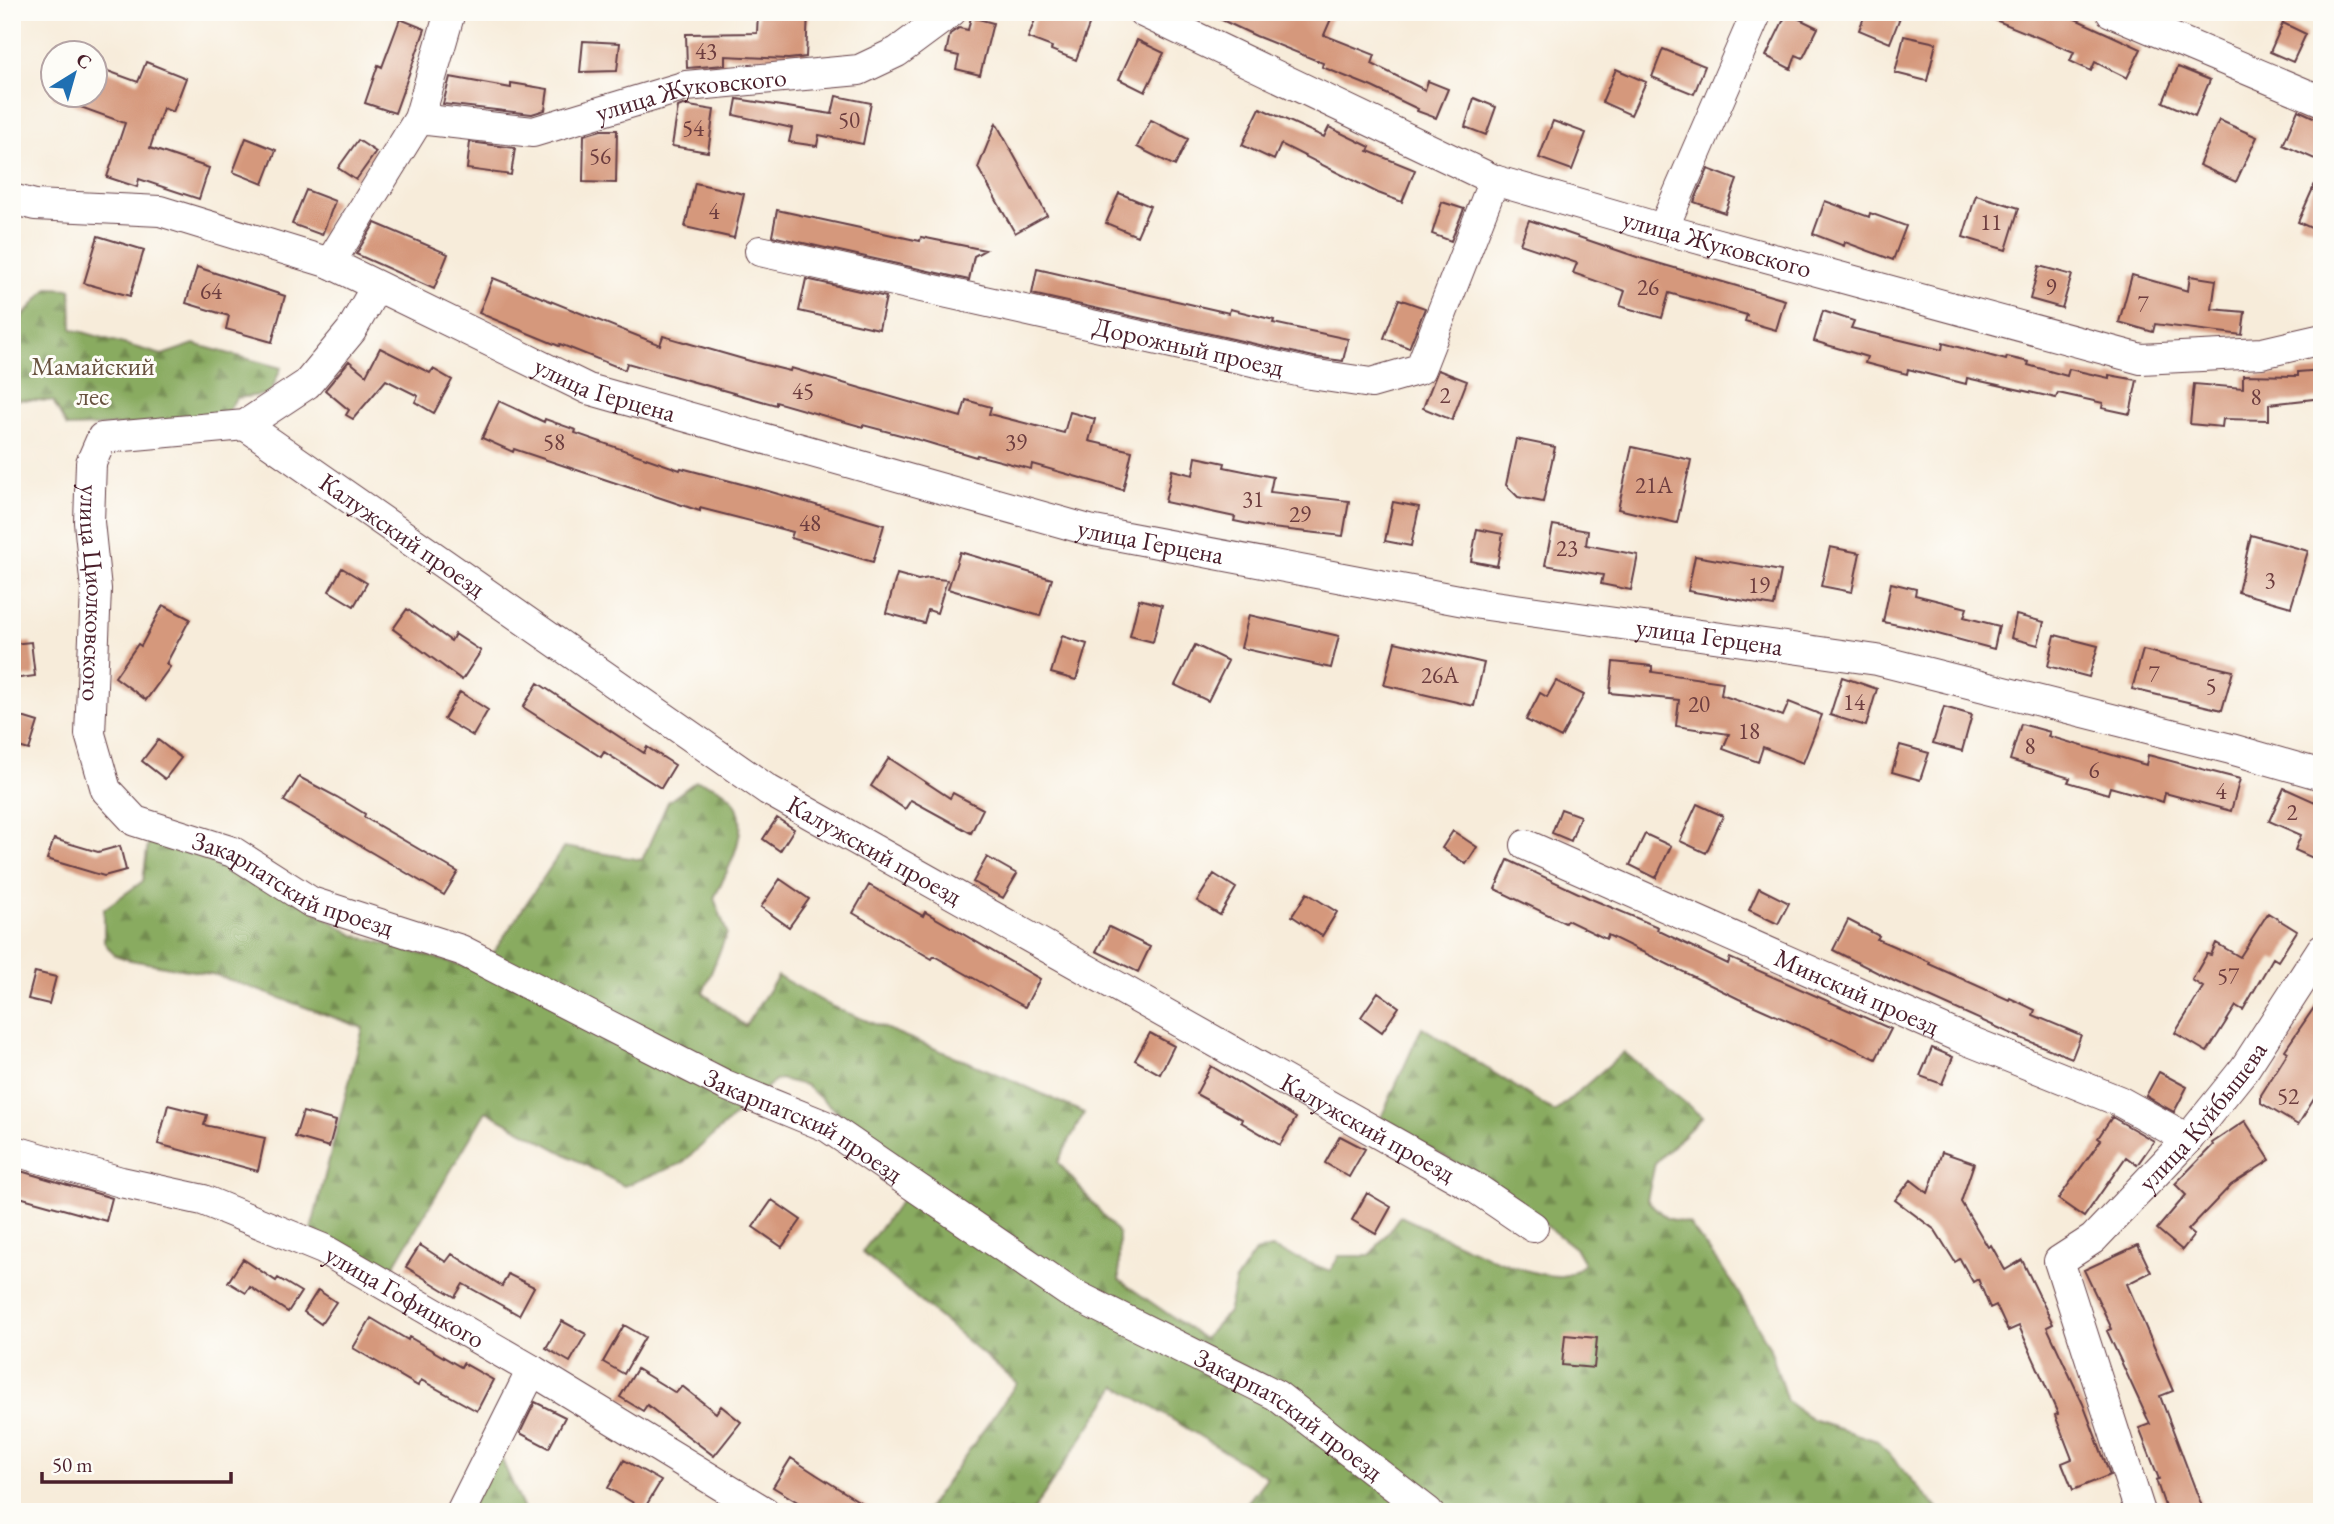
<svg xmlns="http://www.w3.org/2000/svg" width="2334" height="1524" font-family="'EB Garamond',serif">
<style>
.forest{fill:url(#forest-firs);stroke:#6a6546;stroke-width:2}
.building{fill:#d5987b}
.lines{fill:none;stroke-linecap:round;stroke-linejoin:round}
.street-casing{stroke:#643e45;stroke-width:32}
.street{stroke:#fff;stroke-width:30}
.labels{text-anchor:middle;dominant-baseline:central;stroke-width:6;stroke-linejoin:round;paint-order:stroke}
.number-label{font-size:23px;fill:#6d3d3f}
.street-label{font-size:26px;fill:#4a1f2b;stroke:#fdfcf7}
.park-label{font-size:26px;fill:#67513e;stroke:#fdfcf7}
</style>
<defs>
<pattern id="forest-firs" width="22" height="20" patternUnits="userSpaceOnUse" patternTransform="scale(1.75)"><rect width="22" height="20" fill="#89ab60"/><path d="M5 1l3.5 6h-7zM16 11l3.5 6h-7z" fill="#728b4f"/></pattern>
</defs>
<rect width="100%" height="100%" fill="#fdfcf7"/>
<filter id="ink" filterUnits="userSpaceOnUse"><feTurbulence type="fractalNoise" baseFrequency=".0143" numOctaves="2"/><feDisplacementMap in="SourceGraphic" scale="14" xChannelSelector="R" yChannelSelector="G"/><feConvolveMatrix kernelMatrix="1 2 1 2 8 2 1 2 1" color-interpolation-filters="sRGB"/></filter>
<filter id="wash" filterUnits="userSpaceOnUse"><feTurbulence type="fractalNoise" baseFrequency=".00686" numOctaves="4" result="noise"/><feDisplacementMap in="SourceGraphic" scale="28" xChannelSelector="R" yChannelSelector="G"/><feGaussianBlur stdDeviation="1.57" result="paint"/><feColorMatrix in="noise" values="0 0 0 0 0 0 0 0 0 0 0 0 0 0 0 0 0 1.4 0 .05"/><feComposite in="paint" operator="in"/></filter>
<g filter="url(#wash)">
<rect width="100%" height="100%" fill="#f7ecda"/>
<path class="forest" d="M48 288 71 289 72 329 162 355 194 344 281 368 270 394 236 398 221 422 67 427 53 401 12 399V323L16 324Z
M696 781C768 795 736 855 714 898L727 933 703 993 745 1026 778 976 833 1007 1007 1078 1084 1113 1058 1162 1119 1234V1280L1204 1339 1228 1312 1236 1280 1255 1252 1272 1248 1330 1271 1339 1256H1370L1400 1216C1438 1233 1522 1278 1561 1276 1570 1276 1578 1269 1584 1263L1576 1249 1494 1185 1380 1120 1422 1027 1555 1112 1624 1052 1702 1117 1655 1163 1647 1200 1666 1218 1689 1224 1732 1282 1769 1346 1787 1401 1812 1420 1878 1441 1940 1512H1240L1267 1477 1117 1386 1032 1512H925L1017 1383 862 1252 904 1197 906 1170 805 1085 780 1079 773 1082 681 1164 624 1186 486 1111 390 1273 311 1230 363 1028 216 975 130 960 114 955 104 942V909L143 881 148 843 156 840 224 855 354 935 481 971 564 847 642 860 668 802Z
M498 1451 525 1512H467Z"/>
<g id="blocks">
<path class="building" d="M758 12H808L806 57 788 59 725 56V65L687 68 686 34 757 33Z
M1038 12H1072L1091 20 1076 60 1051 50 1052 47 1028 38Z
M1205 12H1334L1324 35 1375 55 1372 64 1425 90 1428 81 1448 89 1436 118 1417 111 1418 109 1372 87 1322 67 1323 63 1256 36Z
M1866 12H1902L1890 43 1859 30Z
M2060 12 2141 49 2127 78 2095 62 2091 71 2070 61 2074 52 1978 13Z
M1787 13 1818 28 1803 58 1796 55 1791 69 1766 56Z
M971 17 993 23 980 75 956 69 959 56 946 53 950 34 959 28 968 30Z
M400 19 425 29 395 113 365 103 378 65 382 67Z
M2283 23 2306 34 2293 62 2270 52Z
M1904 36 1936 43 1927 81 1895 73Z
M1137 40 1164 53 1145 92 1119 79Z
M583 41 620 43 617 71 580 72Z
M1663 49 1705 66 1694 94 1652 77Z
M146 62 186 78 173 112 163 108 150 148 209 168 199 199 139 179 137 187 107 177 125 123 53 97V94H94V66L138 82Z
M2178 67 2210 80 2195 116 2163 102Z
M1616 69 1646 82 1631 115 1602 102Z
M450 77 511 88V83L548 89 545 110 532 114 443 104Z
M836 96 871 103 863 144 819 135 817 146 789 142 792 128 734 115 737 99 832 114Z
M1474 98 1496 107 1486 135 1465 127Z
M683 105 714 110 708 152 672 146 678 107Z
M1260 108 1324 137 1329 127 1370 147 1368 151 1415 170 1402 202 1378 193 1281 144 1274 160 1242 145Z
M2298 110 2322 121V149L2317 160 2283 145Z
M1151 120 1188 139 1175 166 1137 147Z
M2219 120 2257 137 2236 182 2199 165Z
M1553 121 1586 133 1572 170 1539 158Z
M996 123 1047 215 1015 233 978 168Z
M601 130H617L616 183 583 182 584 135Z
M246 138 276 150 263 184 233 172Z
M358 140 376 152 356 180 338 168Z
M470 142 515 148 511 175 467 169Z
M2322 168V233L2298 222Z
M1708 169 1737 180 1725 213 1694 202Z
M695 183 744 194 734 238 685 227Z
M306 190 335 201 322 235 292 224Z
M1119 193 1150 206 1137 236 1106 223Z
M1976 195 2019 208 2006 250 1963 237Z
M1825 201 1869 217 1870 213 1906 226 1893 260 1845 242 1844 246 1813 234Z
M1442 202 1464 209 1451 241 1432 234Z
M777 210 920 241 921 237 985 250 974 256 969 280 772 236Z
M1529 220 1640 258 1785 300 1776 330 1745 321 1747 315 1669 293 1662 318 1620 306 1625 291 1573 273 1577 263 1520 244Z
M375 223 448 254 434 289 356 254Z
M98 236 144 250 130 296 84 283Z
M2039 266 2072 275 2062 308 2030 299Z
M197 267 285 296 272 342 226 329 229 316 186 303Z
M1037 269 1229 313 1230 309 1274 320 1273 323 1348 339 1343 361 1314 357 1032 294Z
M2132 275 2188 291 2190 276 2216 280 2212 309 2245 312 2242 335 2155 324 2153 332 2119 322Z
M493 278 660 345 663 336 757 363 790 371 791 368 961 417 966 400 991 407 989 414 1064 433 1070 412 1095 419 1089 441 1132 451 1123 490 1032 464 1031 469 977 455 976 457 923 441 863 425V427L776 402V405L627 363 625 370 560 344 559 346 479 313Z
M806 279 886 297 879 329 799 311Z
M1399 299 1425 308 1409 348 1384 338Z
M1823 311 1854 321 1851 328 1942 350 1943 343 2006 360 2007 357 2029 362 2028 365 2067 376 2069 369 2109 378V375L2137 380 2130 414 2102 408 2103 403 2058 393 2056 398 1967 378 1966 384 1908 369 1907 374 1865 363 1867 357 1814 341Z
M380 348 430 373 433 369 452 380 434 413 415 402 418 396 386 380 353 419 346 415 349 410 325 390 349 361 366 375Z
M1438 370 1467 381 1452 420 1423 408Z
M2322 370V398L2269 404V420L2223 419 2222 427 2190 424 2194 384 2243 388V375L2298 376V372Z
M499 401 544 422 545 419 576 430 575 433 680 470 681 468 768 491 884 525 873 562 791 538 793 532 700 508V511L514 449 513 452 482 438Z
M1516 439 1555 447 1543 502 1518 497 1506 485Z
M1632 447 1691 460 1677 523 1618 509Z
M1196 457 1225 463 1224 467 1273 477 1270 492 1349 501 1343 536 1263 527 1234 521 1235 517 1165 502 1172 470 1193 475Z
M1393 502 1419 507 1411 546 1385 541Z
M1553 525 1588 531 1586 545 1638 555 1631 590 1601 584 1603 575 1545 565Z
M1477 529 1503 534 1497 566 1471 561Z
M2251 535 2308 551 2291 607 2238 592Z
M1830 547 1860 553 1852 592 1821 586Z
M960 552 1052 579 1040 616 948 589Z
M1695 556 1781 571 1774 606 1688 591Z
M342 568 367 583 354 606 329 591Z
M897 574 918 580 929 578 947 580 937 613 928 610 924 623 886 613Z
M1891 583 1916 589 1915 595 1967 608 1964 617 1999 626 1994 649 1908 626V627L1883 622Z
M1139 599 1162 605 1153 642 1130 636Z
M163 605 190 619 166 664 170 667 146 700 115 677 138 644 141 646Z
M407 609 451 641 455 634 481 651 462 680 393 629Z
M1249 615 1339 636 1331 668 1241 648Z
M2016 615 2044 622 2038 645 2011 638Z
M2055 635 2098 646 2089 677 2048 666Z
M1062 636 1087 644 1076 680 1051 673Z
M31 642 35 676 12 679V644Z
M1395 642 1484 663 1474 706 1384 685Z
M1195 645 1228 661 1208 701 1175 685Z
M2143 650 2233 671 2222 710 2132 689Z
M1613 662 1652 666V672L1723 682 1721 695 1783 716 1789 702 1822 715 1803 763 1763 747 1758 762 1723 749 1729 734 1676 726 1679 700 1610 693Z
M1842 677 1877 689 1866 726 1830 715Z
M1556 681 1584 695 1561 738 1526 720 1540 693 1547 697Z
M538 683 644 753 647 747 675 765 661 788 604 752 601 757 523 707Z
M460 692 488 710 473 736 444 719Z
M1944 707 1972 715 1962 751 1933 743Z
M12 714 38 722 29 750 12 745Z
M2021 724 2050 732 2048 736 2146 765 2148 755 2240 779 2231 811 2165 793 2163 802 2110 787 2108 794 2068 782 2070 778 2010 760Z
M158 740 181 758 165 779 142 761Z
M1900 745 1929 753 1920 780 1892 772Z
M889 758 950 798 953 793 983 809 971 833 911 800 905 809 871 786Z
M299 777 337 797 365 814 364 817 458 872 444 895 284 801Z
M2284 788 2315 802 2319 792H2322V862L2295 850 2301 835 2269 821Z
M1697 804 1723 816 1706 853 1680 841Z
M1561 809 1580 816 1571 841 1552 833Z
M777 818 794 829 780 851 763 839Z
M1453 831 1477 847 1466 864 1442 848Z
M1645 834 1671 846 1656 878 1630 865Z
M54 839 98 852 120 846 126 870 104 876 47 859Z
M987 857 1017 874 1003 898 973 882Z
M1508 860 1589 898 1658 927 1657 930 1728 964 1730 958 1891 1029 1876 1059 1832 1038 1831 1040 1739 999 1608 935 1606 939 1567 920 1565 923 1495 889Z
M1214 874 1236 888 1220 915 1197 901Z
M780 879 809 899 789 927 761 907Z
M869 885 923 916 925 912 1040 979 1025 1007 934 956 932 959 853 913Z
M1759 888 1789 903 1778 924 1749 910Z
M1307 893 1337 912 1322 936 1292 916Z
M2268 913 2297 931 2278 961 2273 958 2243 1010 2236 1006 2207 1052 2175 1033 2203 987 2192 980 2207 954 2211 955 2216 943 2240 957Z
M1848 920 1879 936 1877 939 1930 962 1929 964 2009 1000 2010 998 2035 1010 2033 1015 2081 1035 2072 1058 2021 1038 1894 981 1833 950Z
M1109 927 1150 947 1138 972 1096 951Z
M35 972 56 977 49 1004 28 999Z
M1378 992 1399 1007 1382 1032 1361 1017Z
M2322 996V1086L2298 1125 2261 1103V1095L2288 1052 2285 1050Z
M1150 1033 1174 1046 1160 1074 1135 1060Z
M1932 1048 1953 1057 1942 1084 1920 1076Z
M1211 1066 1296 1118 1280 1145 1241 1122 1242 1119 1196 1094Z
M2159 1072 2187 1087 2174 1112 2146 1096Z
M168 1105 207 1115 204 1125 265 1138 258 1171 158 1144Z
M303 1112 336 1121 329 1147 295 1137Z
M2112 1117 2154 1141 2137 1165 2126 1157 2084 1217 2058 1199 2101 1140 2098 1138Z
M2245 1121 2270 1160 2231 1185 2188 1230 2194 1235 2182 1250 2157 1229 2186 1195 2175 1184 2213 1145 2212 1143Z
M1340 1136 1365 1149 1349 1177 1325 1163Z
M1942 1152 1974 1163 1961 1202 1988 1247 1991 1245 2005 1270 2022 1260 2053 1324 2047 1327 2083 1404 2110 1475 2073 1490 2062 1463 2072 1459 2055 1415 2058 1414 2019 1326 2008 1331 1996 1305 1990 1308 1978 1279 1973 1282 1960 1259 1955 1262 1935 1230 1895 1200 1911 1180 1928 1193Z
M17 1170 112 1198 106 1221 12 1195V1184Z
M1367 1193 1391 1207 1376 1234 1352 1220Z
M772 1200 801 1220 782 1247 753 1227Z
M420 1245 446 1262 452 1254 502 1286 508 1274 534 1287 519 1315 463 1284 455 1297 406 1267Z
M2138 1245 2151 1272 2127 1284 2173 1391 2160 1396 2204 1512H2167L2156 1480 2159 1479 2139 1428 2150 1424 2107 1331 2112 1329 2084 1270Z
M243 1259 276 1281 278 1278 301 1292 288 1312 250 1287 246 1293 228 1282Z
M318 1290 336 1302 321 1324 304 1312Z
M371 1318 408 1340 409 1337 461 1367 463 1363 493 1380 477 1411 421 1380 418 1386 353 1348Z
M562 1321 586 1334 570 1362 546 1348Z
M624 1325 645 1337 624 1374 603 1362Z
M1565 1335 1597 1338 1594 1368 1562 1365Z
M637 1369 676 1393 682 1386 716 1413 721 1406 741 1422 714 1456 647 1405 643 1411 620 1397Z
M535 1402 565 1417 549 1448 520 1433Z
M791 1458 817 1475 876 1512H814L773 1487Z
M624 1460 661 1481 644 1509 608 1488Z"/>
</g>
</g>
<g filter="url(#ink)">
<use href="#blocks" fill-opacity="0" stroke="#643e45" stroke-width="2"/>
<g class="lines">
<g class="street-casing">
<g id="street">
<path id="s1" d="M1143 12 1494 180 1663 229 2141 359 2262 353 2322 339"/>
<path d="M2111 12 2322 101"/>
<path id="s2" d="M419 119 533 132 686 86 859 70 897 52 951 12"/>
<path id="s3" d="M12 199 35 205 160 211 330 263 588 389 1089 530 1480 604 1877 660 2231 749 2322 775"/>
<path d="M1663 229 1757 12"/>
<path id="s4" d="M760 251 1311 374 1371 383 1420 369 1494 180"/>
<path d="M330 263 419 119 450 12"/>
<path id="s5" d="M376 287 351 331 307 384 245 425 102 438 91 463 89 522 96 589 90 734 106 790 135 821 233 852 311 902 461 950 725 1085 828 1127 1069 1292 1276 1395 1428 1512"/>
<path id="s6" d="M245 425 768 790 1477 1189 1533 1227"/>
<path id="s7" d="M1526 845 1957 1036 2119 1101 2188 1139"/>
<path id="s8" d="M12 1150 121 1182 203 1200 323 1249 532 1370 765 1512"/>
<path d="M461 1512 532 1370"/>
<path id="s9" d="M2140 1512 2059 1261 2093 1239 2188 1139 2245 1068 2322 949"/>
</g>
</g>
<use href="#street" class="street"/>
</g>
</g>
<g class="labels">
<g class="number-label">
<text x="706" y="51">43</text>
<text x="849" y="120">50</text>
<text x="693" y="128">54</text>
<text x="600" y="156">56</text>
<text x="714" y="211">4</text>
<text x="1991" y="222">11</text>
<text x="1648" y="287">26</text>
<text x="2051" y="287">9</text>
<text x="211" y="291">64</text>
<text x="2143" y="304">7</text>
<text x="803" y="391">45</text>
<text x="1445" y="395">2</text>
<text x="2256" y="397">8</text>
<text x="554" y="442">58</text>
<text x="1016" y="442">39</text>
<text x="1654" y="485">21А</text>
<text x="1253" y="499">31</text>
<text x="1300" y="514">29</text>
<text x="810" y="523">48</text>
<text x="1567" y="548">23</text>
<text x="2270" y="580">3</text>
<text x="1759" y="585">19</text>
<text x="2154" y="674">7</text>
<text x="1440" y="675">26А</text>
<text x="2211" y="686">5</text>
<text x="1854" y="702">14</text>
<text x="1699" y="704">20</text>
<text x="1749" y="731">18</text>
<text x="2030" y="746">8</text>
<text x="2094" y="770">6</text>
<text x="2221" y="791">4</text>
<text x="2292" y="812">2</text>
<text x="2228" y="976">57</text>
<text x="2288" y="1096">52</text>
</g>
<g class="street-label">
<text stroke="none"><textPath href="#s2" startOffset="278">улица Жуковского</textPath></text>
<text stroke="none"><textPath href="#s1" startOffset="621">улица Жуковского</textPath></text>
<text stroke="none"><textPath href="#s4" startOffset="439">Дорожный проезд</textPath></text>
<text stroke="none"><textPath href="#s3" startOffset="630">улица Герцена</textPath></text>
<text stroke="none"><textPath href="#s6" startOffset="192">Калужский проезд</textPath></text>
<text stroke="none"><textPath href="#s3" startOffset="1197">улица Герцена</textPath></text>
<text stroke="none"><textPath href="#s5" startOffset="495">улица Циолковского</textPath></text>
<text stroke="none"><textPath href="#s3" startOffset="1764">улица Герцена</textPath></text>
<text stroke="none"><textPath href="#s6" startOffset="760">Калужский проезд</textPath></text>
<text stroke="none"><textPath href="#s5" startOffset="908">Закарпатский проезд</textPath></text>
<text stroke="none"><textPath href="#s7" startOffset="362">Минский проезд</textPath></text>
<text stroke="none"><textPath href="#s9" startOffset="469">улица Куйбышева</textPath></text>
<text stroke="none"><textPath href="#s5" startOffset="1475">Закарпатский проезд</textPath></text>
<text stroke="none"><textPath href="#s6" startOffset="1326">Калужский проезд</textPath></text>
<text stroke="none"><textPath href="#s8" startOffset="422">улица Гофицкого</textPath></text>
<text stroke="none"><textPath href="#s5" startOffset="2042">Закарпатский проезд</textPath></text>
</g>
<g class="park-label">
<text x="93" y="366">Мамайский<tspan x="93" dy="30">лес</tspan></text>
</g>
</g>
<rect width="2334" height="1524" fill="none" stroke="#fdfcf7" stroke-width="42"/>
<g transform="translate(74 74) rotate(37)"><circle r="33" fill="#fdfcf7" stroke="#b5a4a5" stroke-width="2"/>
<path d="M0-5L12 26L0 18L-12 26Z" fill="#1f6fb2"/>
<text y="-10" font-size="19" font-weight="bold" text-anchor="middle" fill="#4a1f2b">С</text>
</g>
<path d="M42 1472v10h189v-10" fill="none" stroke="#4a1f2b" stroke-width="3.5"/>
<text x="52" y="1472" font-size="21" fill="#4a1f2b" stroke="#fdfcf7" stroke-width="5" paint-order="stroke">50 m</text>
</svg>
